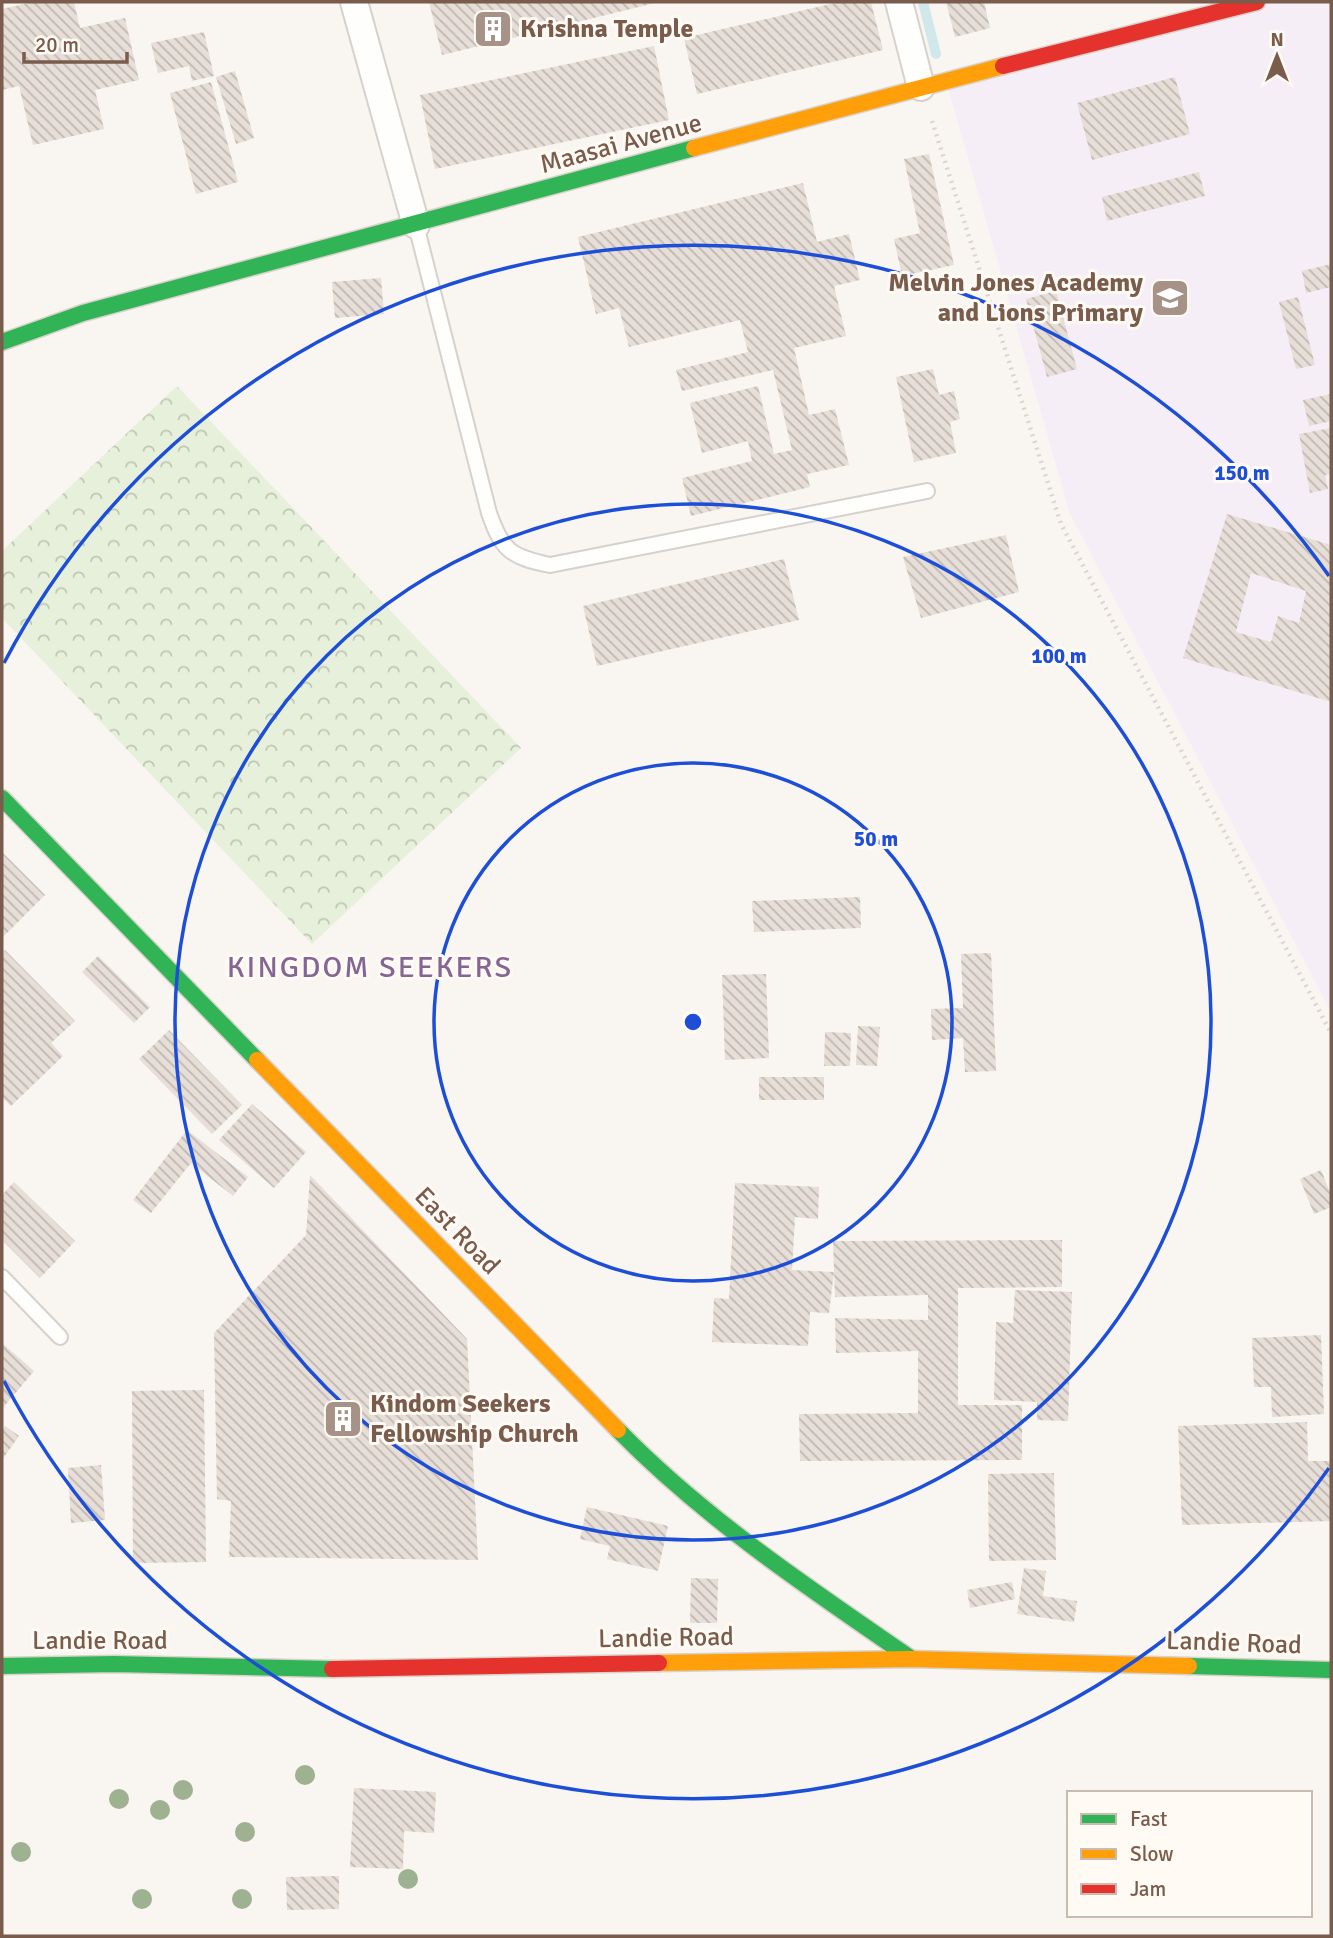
<svg xmlns="http://www.w3.org/2000/svg" width="1333" height="1938" font-family="Signika,sans-serif">
<style>
.education{fill:#f6eef6}
.forest{fill:url(#forest-crowns)}
.lines{fill:none;stroke-linecap:round;stroke-linejoin:round}
.stream{stroke:#d0e8ea;stroke-width:10}
.building{fill:url(#building-back-hatch);fill-rule:evenodd}
.lane-casing{stroke:#d7d1cb;stroke-width:18}
.street-casing{stroke:#d7d1cb;stroke-width:30}
.fast-casing{stroke:#d9d2cb;stroke-width:19}
.slow-casing{stroke:#d9d2cb;stroke-width:19}
.jam-casing{stroke:#d9d2cb;stroke-width:19}
.path{stroke:#dcd5d0;stroke-width:4.5;stroke-dasharray:2 5;stroke-linecap:butt}
.lane{stroke:#fefefd;stroke-width:14}
.street{stroke:#fefefd;stroke-width:26}
.fast{stroke:#30b455;stroke-width:16}
.slow{stroke:#ff9f0a;stroke-width:16}
.jam{stroke:#e5322d;stroke-width:16}
.tree{fill:#9eb190}
.ring{fill:none;stroke:#1d4ed8;stroke-width:3.5}
.labels{text-anchor:middle;dominant-baseline:central;stroke-width:6;stroke-linejoin:round;paint-order:stroke}
.poi-label{font-size:26px;font-weight:bold;fill:#7a5c4d;stroke:#fffaf3;text-anchor:start}
.street-label{font-size:26px;fill:#7a5c4d;stroke:#fffaf3}
.quarter-label{font-size:30px;letter-spacing:2px;fill:#846695;stroke:#fffaf3}
.centre{fill:#1d4ed8;stroke:#fffaf3;stroke-width:3.5}
.ring-label{font-size:21px;text-anchor:middle;font-weight:bold;fill:#1d4ed8;stroke:#fffaf3;stroke-width:6;stroke-linejoin:round;paint-order:stroke}
</style>
<defs>
<pattern id="forest-crowns" width="20" height="18" patternUnits="userSpaceOnUse" patternTransform="scale(1.75)"><rect width="20" height="18" fill="#e7f0db"/><path d="M2 6a3 3 0 1 1 6 0M12 15a3 3 0 1 1 6 0" fill="none" stroke="#c0c6b4"/></pattern>
<pattern id="building-back-hatch" width="6" height="6" patternUnits="userSpaceOnUse" patternTransform="scale(1.75)"><rect width="6" height="6" fill="#e6ded7"/><path d="M-1 5l2 2M0 0l6 6M5-1l2 2" fill="none" stroke="#bfb7b1"/></pattern>
</defs>
<rect width="100%" height="100%" fill="#f9f5f0"/>
<path class="education" d="M1249 2H1331V1012L1070 514 946 81Z"/>
<path class="forest" d="M177 386 521 748 312 944 2 618V551Z"/>
<g class="lines">
<path class="stream" d="M923 2 936 54"/>
</g>
<path class="building" d="M33 2H74L80 28 125 18 139 80 95 90 104 129 33 145 19 86 2 90V9Z
M429 2H655V3L442 55Z
M839 2H871L883 50 697 94 684 38Z
M946 2H984L990 28 955 37Z
M204 32 214 76 192 81 189 66 158 73 151 43Z
M654 46 669 120 435 169 420 95Z
M235 71 254 138 236 144 216 77Z
M1175 77 1190 134 1092 160 1077 103Z
M211 82 238 182 196 194 170 93Z
M929 154 954 265 902 276 894 239 920 233 904 159Z
M1199 172 1205 196 1107 221 1102 197Z
M803 183 817 242 849 234 860 280 834 286 846 336 794 348 809 415 835 409 849 465 807 474 810 487 691 516 682 478 752 461 748 441 702 453 690 403 758 386 774 454 792 450 773 370 682 391 676 370 748 352 740 320 629 347 619 308 596 314 578 237Z
M1331 264V287L1306 293 1302 271Z
M381 278 384 314 335 318 332 282Z
M1056 291 1077 369 1047 377 1026 299Z
M1298 297 1315 365 1296 369 1279 302Z
M933 369 939 395 954 391 960 419 950 422 956 453 914 462 896 377Z
M1331 394V421L1309 426 1303 400Z
M1331 428V474L1325 475 1328 489 1310 493 1299 434Z
M1227 514 1331 545V702L1183 658ZM1251 573 1306 591 1299 623 1278 616 1271 642 1236 632Z
M1006 535 1019 592 921 618 903 557Z
M784 559 799 620 597 666 583 606Z
M2 852 45 895 2 938Z
M860 897 861 928 754 932 752 901Z
M5 950 75 1021 51 1043 63 1056 11 1106 2 1097V953Z
M991 953 996 1071 965 1072 963 1038 932 1040 931 1009 963 1008 961 954Z
M98 956 150 1007 134 1023 82 972Z
M766 974 769 1058 725 1060 722 975Z
M858 1026 880 1027 877 1066 856 1065Z
M169 1030 242 1105 212 1134 139 1059Z
M825 1032 851 1033 850 1066H824Z
M759 1077H824V1100H759Z
M252 1104 306 1152 274 1188 219 1140Z
M187 1130 248 1177 233 1196 191 1163 151 1213 133 1200Z
M1321 1170 1331 1195V1207L1314 1214 1300 1179Z
M310 1175 467 1339 478 1560 229 1557 231 1501 217 1499 214 1333 306 1235Z
M14 1182 75 1241 40 1278 2 1240V1195Z
M735 1183 819 1187 818 1219 795 1217 792 1270 834 1272 829 1313 810 1312 808 1346 712 1342 714 1298 729 1299Z
M1062 1240V1287L958 1288V1405H1022V1460L800 1461 799 1414 918 1413V1351L836 1353 835 1318 928 1320V1295L835 1297 833 1241Z
M1015 1290 1072 1292 1068 1421 1037 1420V1402L994 1400 996 1322 1013 1323Z
M1321 1335 1324 1414 1272 1417 1271 1387H1254L1252 1338Z
M2 1343 34 1371 2 1409Z
M204 1390 206 1562 133 1563 132 1391Z
M1307 1422 1308 1461H1331V1521L1182 1525 1178 1426Z
M5 1426 19 1436 2 1460V1430Z
M101 1465 105 1520 71 1523 68 1468Z
M1054 1473 1056 1560 989 1561 988 1474Z
M587 1507 668 1526 658 1571 607 1559 610 1546 580 1539Z
M1024 1568 1046 1571 1043 1596 1077 1601 1074 1622 1017 1614Z
M691 1578 718 1579 717 1623H690Z
M1012 1582 1015 1599 970 1608 967 1590Z
M354 1788 436 1792 434 1833 404 1831 403 1869 350 1867Z
M339 1876V1909L287 1910 286 1877Z"/>
<g class="lines">
<g class="lane-casing">
<path id="lane" d="M416 225 489 513C502 550 510 557 550 565L927 491
M2 1277 60 1337"/>
</g>
<g class="street-casing">
<path id="street" d="M354 2 416 225
M899 2 921 87"/>
</g>
<g class="fast-casing">
<path id="fast" d="M2 342 83 313 694 148
M2 798 257 1060
M618 1430C705 1519 810 1589 912 1659
M2 1666 114 1664 332 1669
M1189 1666 1331 1670"/>
</g>
<g class="slow-casing">
<path id="slow" d="M694 148 1003 66
M257 1060 618 1430
M659 1663 912 1659 1189 1666"/>
</g>
<g class="jam-casing">
<path id="jam" d="M1003 66 1257 2
M332 1669 659 1663"/>
</g>
<path class="path" d="M932 121 1061 524 1331 1033"/>
<use href="#lane" class="lane"/>
<use href="#street" class="street"/>
<use href="#fast" class="fast"/>
<use href="#slow" class="slow"/>
<use href="#jam" class="jam"/>
</g>
<g class="tree">
<circle cx="305" cy="1775" r="10"/>
<circle cx="183" cy="1790" r="10"/>
<circle cx="119" cy="1799" r="10"/>
<circle cx="160" cy="1810" r="10"/>
<circle cx="245" cy="1832" r="10"/>
<circle cx="21" cy="1852" r="10"/>
<circle cx="408" cy="1879" r="10"/>
<circle cx="142" cy="1899" r="10"/>
<circle cx="242" cy="1899" r="10"/>
</g>
<g class="ring">
<circle cx="693" cy="1022" r="259"/>
<circle cx="693" cy="1022" r="518"/>
<path d="M1329 1468A777 777 0 0 1 4 1381M4 663A777 777 0 0 1 1329 576"/>
</g>
<defs>
<g id="building-square" transform="scale(2.0125)"><rect x="-9" y="-9" width="18" height="18" rx="4" fill="#a69286" stroke="#fffaf3"/><path d="M-4-6H4V6H1V3H-1V6H-4ZM-2.5-4.3h1.7v1.8h-1.7ZM.8-4.3h1.7v1.8H.8ZM-2.5-1h1.7V.8h-1.7ZM.8-1h1.7V.8H.8Z" fill="#fff"/></g>
<g id="school-square" transform="scale(2.0125)"><rect x="-9" y="-9" width="18" height="18" rx="4" fill="#a69286" stroke="#fffaf3"/><path d="M0-5L7-2L0 1L-7-2ZM-4 1L0 2.5L4 1V4Q0 6-4 4Z" fill="#fff"/></g>
</defs>
<g fill-rule="evenodd">
<use href="#building-square" x="493" y="29"/>
<use href="#school-square" x="1170" y="298"/>
<use href="#building-square" x="343" y="1419"/>
</g>
<g class="labels">
<g class="poi-label">
<text x="520" y="29">Krishna Temple</text>
<text x="1143" y="283" text-anchor="end">Melvin Jones Academy<tspan x="1143" dy="30">and Lions Primary</tspan></text>
<text x="370" y="1404">Kindom Seekers<tspan x="370" dy="30">Fellowship Church</tspan></text>
</g>
<g class="street-label">
<text transform="translate(621 144) rotate(-15)">Maasai Avenue</text>
<text transform="translate(457 1231) rotate(46)">East Road</text>
<text transform="translate(666 1638) rotate(-1)">Landie Road</text>
<text x="100" y="1641">Landie Road</text>
<text transform="translate(1234 1643) rotate(2)">Landie Road</text>
</g>
<g class="quarter-label">
<text x="370" y="967">KINGDOM SEEKERS</text>
</g>
</g>
<circle cx="693" cy="1022" r="10" class="centre"/>
<g class="ring-label">
<text x="1242" y="480">150 m</text>
<text x="1059" y="663">100 m</text>
<text x="876" y="846">50 m</text>
</g>
<rect width="1333" height="1938" fill="none" stroke="#7a5c4d" stroke-width="7"/>
<rect x="1067" y="1791" width="245" height="126" fill="#fffaf3" stroke="#cabbb1" stroke-width="2"/>
<rect x="1081" y="1814" width="35" height="10" fill="#30b455" stroke="#cabbb1" stroke-width="2"/>
<text x="1130" y="1826" font-size="21" fill="#7a5c4d">Fast</text>
<rect x="1081" y="1849" width="35" height="10" fill="#ff9f0a" stroke="#cabbb1" stroke-width="2"/>
<text x="1130" y="1861" font-size="21" fill="#7a5c4d">Slow</text>
<rect x="1081" y="1884" width="35" height="10" fill="#e5322d" stroke="#cabbb1" stroke-width="2"/>
<text x="1130" y="1896" font-size="21" fill="#7a5c4d">Jam</text>
<g transform="translate(1277 56)" stroke="#fffaf3" stroke-width="5" paint-order="stroke">
<path d="M0-5L12 26L0 18L-12 26Z" fill="#7a5c4d"/>
<text y="-10" font-size="19" font-weight="bold" text-anchor="middle" fill="#7a5c4d">N</text>
</g>
<path d="M24 52v10h103v-10" fill="none" stroke="#7a5c4d" stroke-width="3.5"/>
<text x="35" y="52" font-size="21" fill="#7a5c4d" stroke="#fffaf3" stroke-width="5" paint-order="stroke">20 m</text>
</svg>
